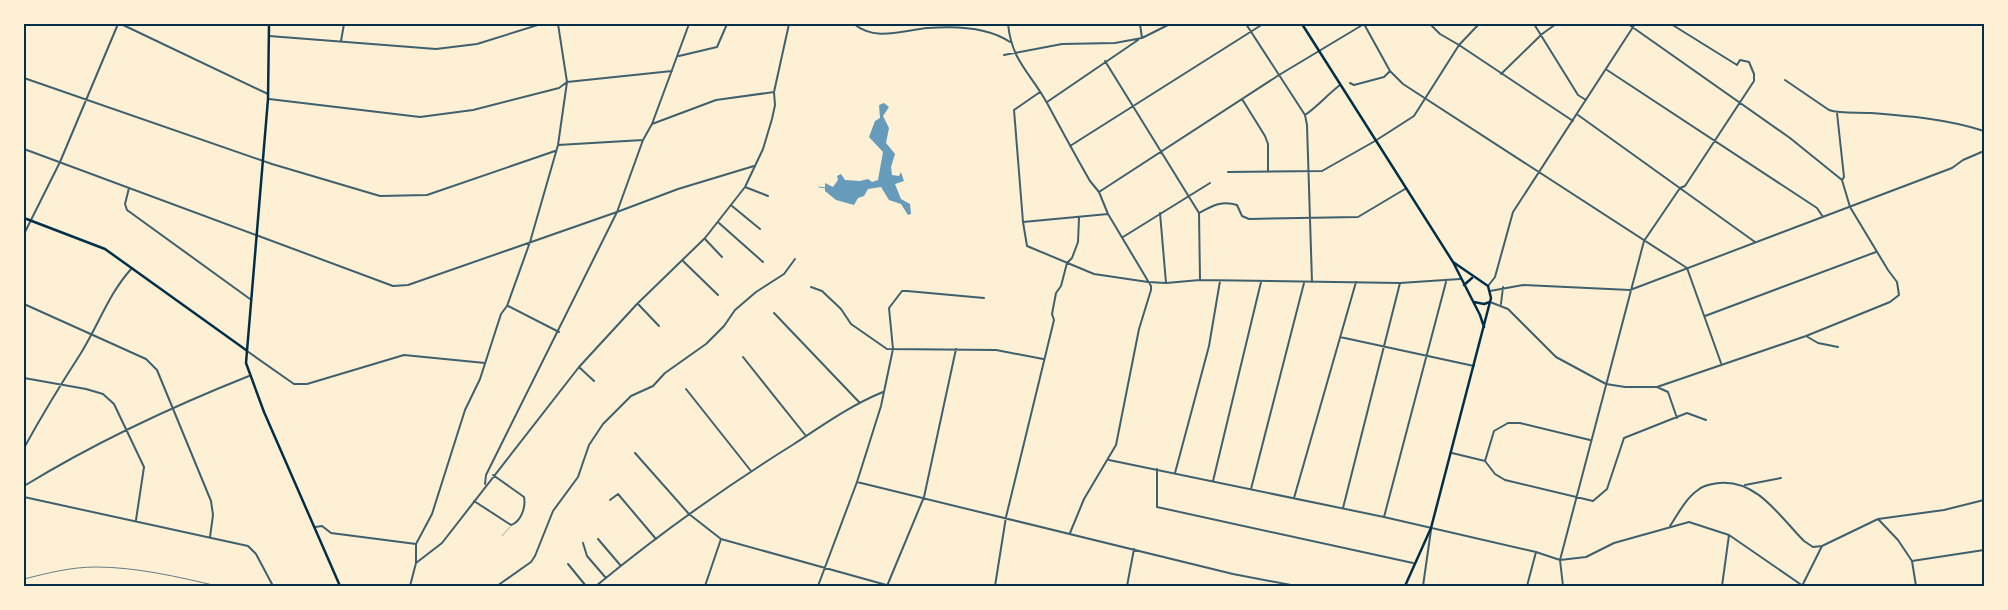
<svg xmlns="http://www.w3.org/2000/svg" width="2008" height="610" font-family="'PT Sans',sans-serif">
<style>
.water{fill:#669bbc}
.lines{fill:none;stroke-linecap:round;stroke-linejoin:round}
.stream{stroke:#669bbc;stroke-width:1}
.service{stroke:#3f606c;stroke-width:0.5}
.minor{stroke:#3f606c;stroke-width:2}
.tertiary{stroke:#3f606c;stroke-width:2}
.secondary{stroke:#003049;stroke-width:2.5}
.primary{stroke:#003049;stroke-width:2.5}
.rail{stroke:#657d81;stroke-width:1}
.neatline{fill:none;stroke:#003049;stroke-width:2}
</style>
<rect width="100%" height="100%" fill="#fdf0d5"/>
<path class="water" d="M884 103 889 107 883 116 889 128 886 143 895 154 891 167 892 175 899 176 901 172 904 181 895 184 901 199 910 204 911 214 908 215 901 204 889 200 881 187 868 189 864 196 858 198 854 205 836 200 825 191V183L833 187 838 180 837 176 841 174 845 180 860 181 868 179 872 182 878 180 883 152 869 137 875 121 880 118 879 105Z"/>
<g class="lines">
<path class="stream" d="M819 187 826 188"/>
<path class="service" d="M502 536 510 527"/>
<path class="minor" d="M854 24C876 42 903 30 928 28 954 26 988 27 1010 42
M1008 24C1012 62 1030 72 1047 103 1061 129 1075 155 1090 181L1099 192 1108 214 1151 286V290L1139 329 1116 445 1084 499 1070 533
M1246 24 1305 115 1307 125 1312 282
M1364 24 1390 71 1403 84 1687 268 1721 363
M1430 24 1440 34 1459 45 1573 121
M1534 24 1578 95 1586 100
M269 36 436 49 477 44 541 24
M1142 38 1170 24
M341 41 344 24
M1004 55 1062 44 1115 43 1142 38 1140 24
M679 56 717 47 727 24
M1105 61 1199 213 1200 279
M1607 70 1817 208 1823 217
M1501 74 1542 34 1556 24
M24 78 272 164 380 196 427 195 555 151
M1785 80 1829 110C1841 114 1857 112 1871 113 1908 116 1949 119 1984 131
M1350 83 1354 85 1384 77 1390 71
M1040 92 1014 110 1023 222 1027 246 1094 274 1148 282 1166 283 1200 280 1400 283 1460 279
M269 99 420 117 473 110 559 88 567 82 672 71
M1242 99 1265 136 1268 144V172
M1047 102 1138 40
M1837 113 1844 177 1842 180
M1305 115C1318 106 1327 95 1340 85
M1578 115 1755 242
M652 124 716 100 774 92
M558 145 643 140
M1070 146 1263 24
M1228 172 1322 171 1375 141 1414 116 1459 45 1479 24
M745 187 768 196
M129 188 125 204 127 210 250 299
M1099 192 1279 75 1364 24
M732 206 760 229
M1160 213 1166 283
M1199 213C1212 206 1222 200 1237 205L1242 216 1249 219 1358 217 1405 189
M1023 222 1108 214
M719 223 763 262
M24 234 60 162 118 24
M256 235 393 286 408 285 617 212 678 189 754 166
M1123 237 1210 183
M705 239 722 257
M683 261 718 295
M1488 286 1495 277 1513 212 1635 24
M811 287 822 291 841 309 851 324 887 349 996 350 1043 359
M1490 291 1523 285 1630 290 1952 168 1963 160 1984 151
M1490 302 1508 309 1556 357 1606 384 1625 387H1657L1806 336 1890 302 1899 295 1897 282 1888 270 1850 207 1842 180 1790 138 1628 24
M24 304 146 359 157 370 211 501 213 515 210 537
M638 304 659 326
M1501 304 1503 287
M508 306 559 332
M774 313 859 402
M1705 316 1876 252
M1806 336 1818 343 1838 347
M1340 337 1474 366
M247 351 294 384H307L404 355 485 363
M743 357 806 436
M579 367 594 381
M24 378 86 389 103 394 114 404 144 467 136 520
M1657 387 1668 392 1677 418
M686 389 751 471
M1590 440 1520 423H1508L1494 431 1485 461 1495 474 1505 480 1593 501 1607 489 1624 438 1687 413 1706 420
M24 448C42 415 61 384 81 353 99 324 109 293 132 268
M635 453 689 514 721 539 890 586
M1452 453 1485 461
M1109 460 1384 517 1536 552 1560 560 1586 557 1614 543 1689 522 1729 535 1803 586
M1157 469V507L1413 563
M1175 473 1209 346 1220 281
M1213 481 1261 282
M857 482 1233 574 1296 586
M485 484 486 475 617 212 643 140 652 124 689 24
M1745 485 1781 478
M24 486C96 442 171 407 249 376
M1251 489 1304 283
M24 497 248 546 256 554 273 586
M1294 498 1356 282
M610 500 618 494 656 539
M474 501 511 525C521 522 526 507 524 497L493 475
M1343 508 1400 283
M1384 517 1446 282
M1878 519 1898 540 1912 561 1984 550
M1670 526C1678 514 1686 498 1698 490 1703 485 1713 484 1719 483 1757 479 1780 517 1804 541L1813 547 1822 546
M315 527 322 526 331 533 416 544
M598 539 621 566
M583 543 587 556 606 578
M1912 561 1916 586
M416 563V544L432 514 465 410 480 379 501 314 507 306 530 242 558 145 567 82 558 24
M568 564 586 586
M410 586 416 563 442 543 579 367 637 304 705 238 745 187 763 149 772 119 775 105 774 92 789 24
M497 586 531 562 535 556 553 511 578 477 589 445 603 424 631 396 653 386 665 373 706 344 724 326 735 310 756 292 784 274 795 259
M596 586C659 534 725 487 794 444 823 425 851 405 883 392
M705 586 721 539
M818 586 857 482 881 406 893 349 889 308 902 291H907L984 298
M887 586 924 497 956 349
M995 586 1006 517 1054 320 1052 314 1056 293 1061 286 1067 263 1072 258 1078 242 1079 218
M1127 586 1134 549
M1527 586 1536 552
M1563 586 1560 560 1644 241 1680 188 1685 186 1754 81V74L1749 62 1740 60 1737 65 1671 24
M1722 586 1729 535
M1802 586 1822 546 1878 519 1944 510 1984 500"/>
<path class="tertiary" d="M121 24 268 94
M24 149 256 235
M1423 586 1431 530"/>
<path class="secondary" d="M1302 24 1453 262 1480 315 1484 327
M24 218 105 249 246 350
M1464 285 1472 278
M1474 302 1484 304 1490 302
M1405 586 1431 528 1491 298 1488 286 1453 262"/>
<path class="primary" d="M269 24 268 99 246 363 264 412 340 586"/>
<path class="rail" d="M24 579C48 573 71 567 96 567 136 567 179 577 217 586"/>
</g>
<rect width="2008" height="610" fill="none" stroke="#fdf0d5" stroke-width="50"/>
<rect x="25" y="25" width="1958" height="560" class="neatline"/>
</svg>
